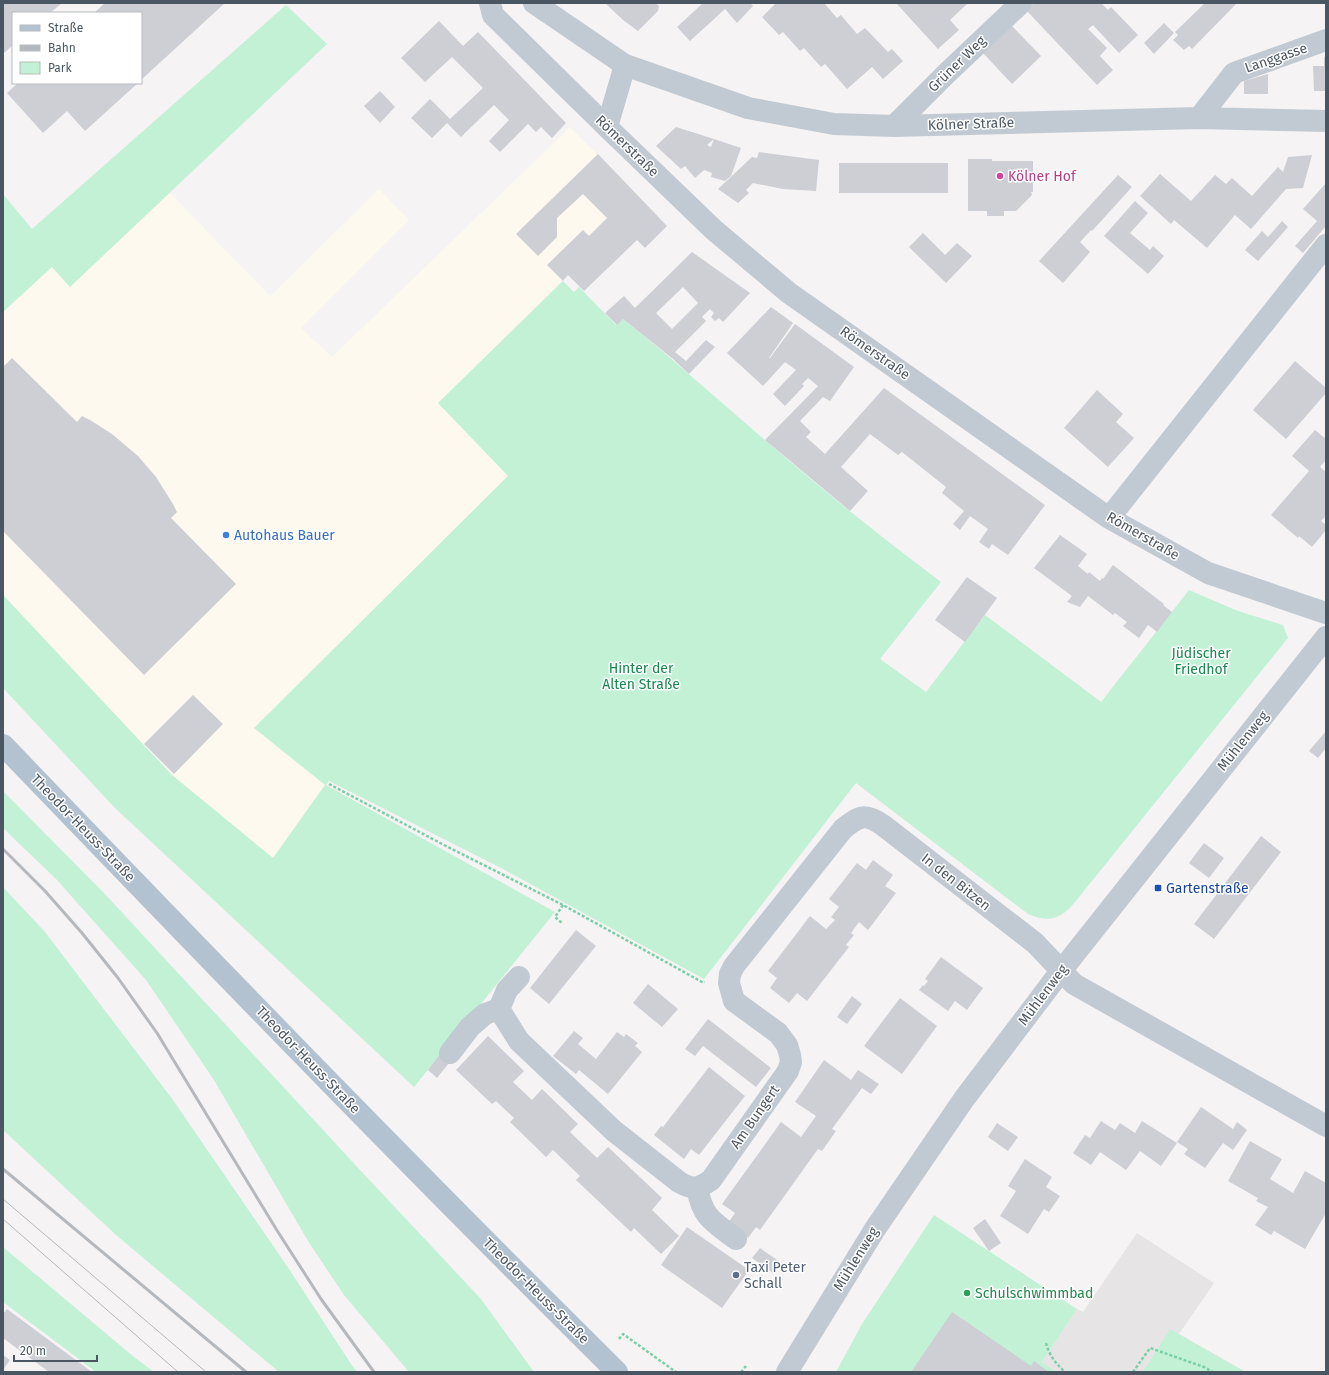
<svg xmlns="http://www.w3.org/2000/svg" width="1329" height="1375" font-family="'Fira Sans',sans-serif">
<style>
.commercial{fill:#fdf9ef}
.education{fill:#e6e4e5}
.green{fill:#c3f1d5}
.building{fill:#cdcfd5;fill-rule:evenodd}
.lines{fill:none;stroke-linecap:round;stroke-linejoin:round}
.path{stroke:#7ad0a6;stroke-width:2.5;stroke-dasharray:3 2;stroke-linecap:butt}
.minor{stroke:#c1cad2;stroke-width:22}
.major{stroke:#b3c2d1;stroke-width:22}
.tram{stroke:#b5b8bd;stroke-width:1}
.rail{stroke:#b5b8bd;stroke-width:3}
.hotel-dot{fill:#d1479c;stroke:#fff;stroke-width:1.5}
.shop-dot{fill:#3f7fe0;stroke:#fff;stroke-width:1.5}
.transit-dot{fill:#1a4fb4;stroke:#fff;stroke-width:1.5}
.service-dot{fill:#5c6f8a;stroke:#fff;stroke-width:1.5}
.leisure-dot{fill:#2e9e5b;stroke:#fff;stroke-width:1.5}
.labels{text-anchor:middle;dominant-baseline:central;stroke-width:3;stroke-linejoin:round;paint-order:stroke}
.street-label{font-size:14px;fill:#4a5661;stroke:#fff}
.hotel-label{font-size:14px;fill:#b23c85;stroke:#fff;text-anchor:start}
.shop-label{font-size:14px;fill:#366cbe;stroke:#fff;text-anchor:start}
.park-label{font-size:14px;fill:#17864f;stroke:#fff}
.transit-label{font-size:14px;fill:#164399;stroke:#fff;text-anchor:start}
.service-label{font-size:14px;fill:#4e5e75;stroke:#fff;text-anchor:start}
.leisure-label{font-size:14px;fill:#27864d;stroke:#fff;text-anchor:start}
</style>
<rect width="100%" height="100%" fill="#f5f3f3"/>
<path class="commercial" d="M570 127 643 201 438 403 509 475 255 728 325 785 273 858 172 775 3 595V312L52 267 70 287 170 193 270 296 379 189 409 220 301 328 332 357Z"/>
<path class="education" d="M1137 1233 1214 1283 1179 1334 1246 1372H1057L1042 1362 1077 1309 1083 1312Z"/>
<path class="green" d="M286 5 327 44 70 287 52 267 3 312V194L32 229Z
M563 281 574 292 579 287 616 325 623 319C674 360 723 404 773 447 827 494 884 539 941 582L880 659 926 692 985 615 1101 702 1189 590 1238 611 1283 625 1288 638 1075 902C1061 919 1049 923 1028 914L856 783 704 979 505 870 329 781 326 785 555 912 414 1087 115 808 3 688V595L172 775 273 858 325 785 254 728 508 476 438 403Z
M3 791 104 893 360 1170 481 1299 534 1372H409L344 1295 308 1241 214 1080 146 980 57 880 3 828Z
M3 887 45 932 173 1100 289 1269 351 1364 357 1372H279L116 1235 3 1130Z
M934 1215 1077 1309 1042 1362 1057 1372H836L862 1324Z
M3 1247 134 1357 154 1372H96L3 1302Z
M1170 1329 1245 1372H1143Z"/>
<path class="building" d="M3 3H62L50 13H13V45L3 54Z
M105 3H225L141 80V13H94Z
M605 3H656L659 6 658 11 638 31 623 20Z
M703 3H750L753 6 737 23 725 9 690 41 677 27Z
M776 3H824L837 18 841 15 857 34 865 28 888 52 892 49 903 61 883 79 872 67 847 89 825 64 821 67 804 48 800 51 783 32 779 35 762 17Z
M896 3H968L950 20 959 30 938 49Z
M1034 3H1101L1108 10 1111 7 1138 35 1119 53 1093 25 1088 29 1107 48 1100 56 1113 70 1097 85 1026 10Z
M1205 3H1237L1192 49 1189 46 1184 50 1173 40 1178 35 1175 32Z
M439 21 463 46 478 32 566 123 552 138 541 127 536 132 528 124 500 152 489 141 509 120 494 105 461 137 447 123 432 138 411 118 430 99 450 119 483 88 452 57 425 82 401 58Z
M1164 23 1174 33 1154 54 1144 43Z
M1012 26 1041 56 1012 84 983 53Z
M1326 56V91H1314L1313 66H1324V57Z
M1268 74V94H1244V81Z
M18 83H138L85 131 67 111 43 133 7 93Z
M380 91 395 107 380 123 364 106Z
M676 127 714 139 707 145 711 147 714 139 741 148 731 176 725 181 711 177 712 173 704 170 695 178 685 166 681 169 656 146Z
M759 152 819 160 816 191 783 189 753 183 746 190 749 193 738 203 718 189 752 157 757 158Z
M598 154 667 226 645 248 637 240 584 291 568 275 563 281 547 265 583 230 589 236 607 218 583 194 557 218V237L538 256 516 234Z
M1312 155 1303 188 1286 189 1251 229 1235 215 1207 248 1174 220 1171 224 1140 196 1160 174 1191 201 1215 175 1226 184 1232 178 1252 196 1278 167 1283 172 1288 157Z
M968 159H992V161H1033V192H1031L1032 195 1016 211H1004V216H987V211H968Z
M839 163H948V193H839Z
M1118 175 1132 187 1092 231 1091 230 1080 242 1090 252 1063 283 1039 261Z
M1326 183V226L1303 253 1295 246 1317 221 1303 209Z
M1135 201 1148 213 1130 233 1150 250 1153 246 1164 256 1148 274 1104 236Z
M1282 221 1288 227 1258 261 1245 250 1262 231 1268 237Z
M923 233 945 255 957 243 972 256 946 283 909 247Z
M692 252 750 293 723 322 719 318 715 321 711 317 714 313 710 309 702 317 706 321 675 352 686 361 706 340 715 347 689 374 673 359 623 319 617 325 605 313 624 296 635 308ZM683 287 698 303 672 329 656 313Z
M771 307 793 323 769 358H770L795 324 854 367 830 401 823 397 800 421 811 432 806 437 825 454 884 388 1045 505 1008 555 992 544 989 549 979 542 988 529 970 516 960 530 953 524 964 511 942 493 946 487 902 452 898 455 870 434 841 467 868 491 850 511 765 440 818 386 808 378 802 384 804 386 785 406 773 394 796 370 785 362 763 386 727 353Z
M12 358 77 422 82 416 90 420 112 434 138 456 156 477 173 504 177 512 171 518 236 584 144 675 3 531V367Z
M1295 361 1326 388V393L1286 439 1253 410Z
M1097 390 1123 414 1116 422 1134 438 1108 467 1064 428Z
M1315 430 1326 439V460L1320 467 1326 472V516L1321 521 1326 525V530L1312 547 1299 536 1298 538 1271 515 1309 471 1292 456Z
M1060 535 1087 554 1078 566 1088 574 1089 572 1100 581 1102 578 1103 579 1113 565 1164 604 1163 605 1172 612 1157 632 1148 625 1139 638 1123 626 1127 622 1115 613 1113 615 1088 596 1080 607 1067 602 1072 596 1034 568Z
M967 577 997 598 965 642 935 620Z
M193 695 223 724 174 774 144 744Z
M1326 731V748L1318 758 1309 751Z
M1261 836 1281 852 1214 939 1194 924Z
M1204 843 1224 858 1209 878 1189 863Z
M873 860 893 875 885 886 896 893 868 930 859 922 851 933 854 935 846 945 849 947 807 1001 797 993 789 1003 770 988 777 978 768 971 810 916 826 929 835 920 831 917 839 907 829 899 857 863 866 870Z
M576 930 596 946 549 1004 530 988Z
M941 957 983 988 967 1010 955 1001 948 1011 919 990 923 985 924 986 928 981 925 979Z
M648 984 678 1009 662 1027 633 1003Z
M852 996 862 1004 847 1024 837 1017Z
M900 998 937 1026 902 1074 864 1046Z
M708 1019 771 1068 756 1087 703 1046 695 1056 685 1049Z
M574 1031 583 1038 578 1044 596 1059 617 1032 624 1037 626 1034 638 1043 635 1046 642 1052 608 1094 579 1070 576 1074 553 1056Z
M488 1036 524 1071 513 1082 532 1100 542 1089 578 1124 570 1132 597 1158 608 1147 662 1198 652 1210 679 1236 661 1254 634 1228 631 1232 576 1180 580 1176 553 1150 546 1157 510 1122 514 1118 496 1101 492 1104 456 1070Z
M443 1050 453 1058 437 1078 428 1070Z
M824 1060 851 1080 858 1070 879 1084 871 1094 862 1088 832 1129 836 1131 822 1151 818 1149 760 1230 756 1227 748 1238 728 1223 735 1213 722 1204 781 1122 801 1137 816 1116 795 1102Z
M709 1067 745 1096 699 1155 691 1149 684 1159 654 1135 661 1126 663 1127Z
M1201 1107 1233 1129 1237 1122 1247 1130 1233 1150 1223 1143 1205 1168 1184 1154 1188 1149 1177 1142Z
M1101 1121 1115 1130 1120 1123 1135 1133 1142 1121 1177 1143 1161 1166 1140 1151 1126 1170 1100 1152 1091 1165 1073 1153 1085 1135 1090 1138Z
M997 1123 1018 1137 1008 1151 988 1137Z
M1250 1141 1282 1159 1270 1179 1293 1193 1305 1171 1326 1183V1213L1305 1249 1274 1231 1271 1235 1255 1225 1268 1207 1256 1201 1258 1198 1228 1181Z
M1025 1159 1052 1177 1046 1187 1060 1196 1049 1212 1044 1209 1028 1234 1000 1216 1016 1191 1008 1186Z
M985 1219 1001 1243 989 1251 973 1228Z
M687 1227 749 1270 722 1308 661 1265Z
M760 1248 780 1262 773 1273 752 1258Z
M7 1309 92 1372H49L3 1338V1314Z
M952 1312 1031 1366 1034 1361 1049 1372H911Z
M3 1355 10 1360 3 1370Z"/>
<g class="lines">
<path class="path" d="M329 784 444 845 563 905 702 982H705
M563 905 555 917 563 924
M619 1339 623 1334 676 1372
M1046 1343C1049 1355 1056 1364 1065 1372
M741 1372 746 1366
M1133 1372 1150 1348 1204 1367 1213 1372"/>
<path class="minor" d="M490 3 493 15 607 127 714 230 789 293 1109 518 1208 573 1326 613
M534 3 625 65 748 108 834 124 894 126 1199 118 1326 121
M1199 118 1234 73 1326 40
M894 126 947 73 1021 3
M607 127 625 65
M1109 518 1326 245
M519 977 507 990 499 1009 519 1041 614 1131 679 1182C693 1190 698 1189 711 1180L788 1071 791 1062 790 1055 787 1045 778 1033 734 1001 729 983 730 974 734 966 843 829C860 815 866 813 884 826L1035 943 1074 984 1326 1126
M450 1053 470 1027 485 1014 499 1009
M697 1188C703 1218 712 1221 736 1239
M787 1372 875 1229 964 1099 1061 971 1326 637"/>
<path class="major" d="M3 745C206 956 409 1166 617 1372"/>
<path class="tram" d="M3 1199 206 1372
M3 1219 178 1372"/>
<path class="rail" d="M3 849 45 891 82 933 118 978 157 1033 278 1232 321 1299 374 1372
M3 1169 246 1372"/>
</g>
<circle class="hotel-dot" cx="1000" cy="176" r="4"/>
<circle class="shop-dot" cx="226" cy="535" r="4"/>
<rect class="transit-dot" x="1154" y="884" width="8" height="8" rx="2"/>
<circle class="service-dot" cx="736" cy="1275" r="4"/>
<circle class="leisure-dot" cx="967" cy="1293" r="4"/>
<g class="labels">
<g class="street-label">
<text transform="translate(1276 58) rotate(-19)">Langgasse</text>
<text transform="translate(957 64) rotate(-44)">Grüner Weg</text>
<text transform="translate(971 124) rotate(-2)">Kölner Straße</text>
<text transform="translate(627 146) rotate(44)">Römerstraße</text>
<text transform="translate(875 353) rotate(35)">Römerstraße</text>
<text transform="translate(1143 536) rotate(30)">Römerstraße</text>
<text transform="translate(1243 741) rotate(-51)">Mühlenweg</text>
<text transform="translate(83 828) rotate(46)">Theodor-Heuss-Straße</text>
<text transform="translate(956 882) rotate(38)">In den Bitzen</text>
<text transform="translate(1043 995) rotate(-53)">Mühlenweg</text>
<text transform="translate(308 1060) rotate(46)">Theodor-Heuss-Straße</text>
<text transform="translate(755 1117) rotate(-55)">Am Bungert</text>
<text transform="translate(856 1259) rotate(-58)">Mühlenweg</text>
<text transform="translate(536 1291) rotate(45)">Theodor-Heuss-Straße</text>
</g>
<g class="hotel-label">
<text x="1008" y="176">Kölner Hof</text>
</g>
<g class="shop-label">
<text x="234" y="535">Autohaus Bauer</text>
</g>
<g class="park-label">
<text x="1201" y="653">Jüdischer<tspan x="1201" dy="16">Friedhof</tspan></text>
<text x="641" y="668">Hinter der<tspan x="641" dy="16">Alten Straße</tspan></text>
</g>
<g class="transit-label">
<text x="1166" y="888">Gartenstraße</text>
</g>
<g class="service-label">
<text x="744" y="1267">Taxi Peter<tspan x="744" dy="16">Schall</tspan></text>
</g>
<g class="leisure-label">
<text x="975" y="1293">Schulschwimmbad</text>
</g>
</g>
<rect width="1329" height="1375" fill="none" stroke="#4a5661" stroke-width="8"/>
<rect x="12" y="12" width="130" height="72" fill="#ffffff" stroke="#b7bbc0"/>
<rect x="20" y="25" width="20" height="6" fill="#b3c2d1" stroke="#b7bbc0"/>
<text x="48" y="32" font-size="12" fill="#4a5661">Straße</text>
<rect x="20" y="45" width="20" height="6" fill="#b5b8bd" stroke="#b7bbc0"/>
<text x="48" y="52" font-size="12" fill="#4a5661">Bahn</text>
<rect x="20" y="62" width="20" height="12" fill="#c3f1d5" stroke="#b7bbc0"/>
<text x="48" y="72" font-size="12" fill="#4a5661">Park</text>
<path d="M14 1355v6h83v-6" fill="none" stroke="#4a5661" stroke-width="2"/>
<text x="20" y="1355" font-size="12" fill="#4a5661" stroke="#ffffff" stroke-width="3" paint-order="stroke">20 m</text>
</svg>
